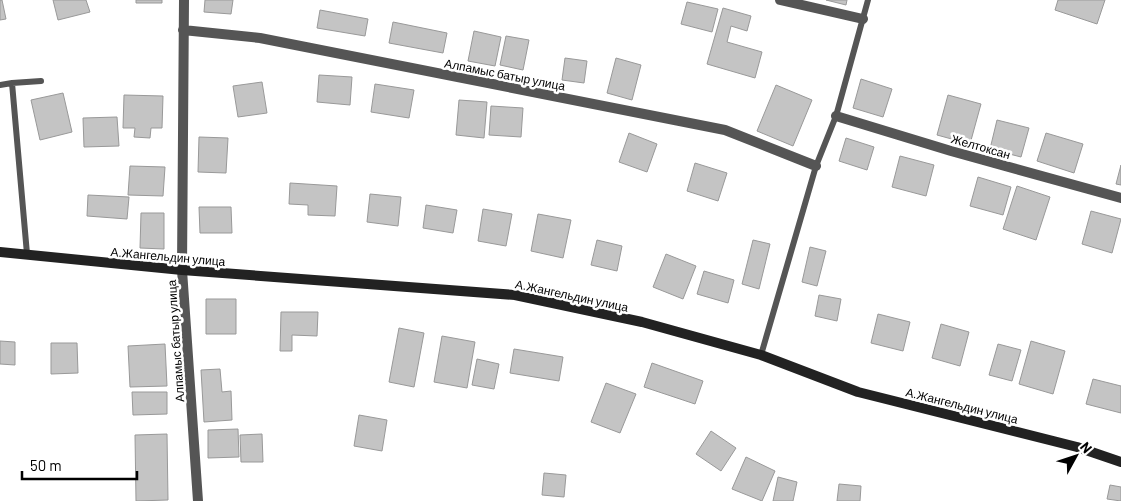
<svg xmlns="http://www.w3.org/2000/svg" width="1121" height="501" font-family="Barlow,sans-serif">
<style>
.building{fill:#c4c4c4;stroke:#999}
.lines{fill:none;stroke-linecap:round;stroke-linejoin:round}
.lane{stroke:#555;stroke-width:6}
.street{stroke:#555;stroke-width:10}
.secondary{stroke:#222;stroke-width:10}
.labels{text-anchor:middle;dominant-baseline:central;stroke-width:5;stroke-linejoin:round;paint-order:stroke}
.street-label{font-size:12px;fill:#000;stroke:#fff}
</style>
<rect width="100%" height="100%" fill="#fff"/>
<path class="building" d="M0 0H2L6 19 0 20Z
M53 0H86L90 12 58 20Z
M136 0H162V3H136Z
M205 0H233L231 14 204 12Z
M826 0H847L846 5Z
M1058 0H1105L1097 24 1055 10Z
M687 2 718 9 712 32 681 24Z
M723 8 751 16 747 31 731 26 727 42 762 52 755 78 707 64Z
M320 10 368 19 365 36 317 28Z
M393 22 447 33 443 53 389 43Z
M474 31 501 37 495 66 468 61Z
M506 36 529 40 523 70 500 65Z
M565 58 587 61 584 83 562 80Z
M616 58 641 65 632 100 607 93Z
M319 75 352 77 350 105 317 102Z
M861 79 892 89 883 117 853 108Z
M262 82 267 113 238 117 233 86Z
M375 84 414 90 409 118 371 112Z
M776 85 812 100 793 146 757 131Z
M63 93 72 132 40 140 31 100Z
M124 95 163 96 162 128H151L150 138 134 137 135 128H123Z
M948 95 981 104 970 144 937 135Z
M459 100 487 102 484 138 456 135Z
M491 106 523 108 521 137 489 135Z
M117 117 119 146 84 147 83 118Z
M997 120 1029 128 1021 157 990 149Z
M629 133 657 144 647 172 619 162Z
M1046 133 1083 144 1074 173 1037 161Z
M199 137 228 138 226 173 198 172Z
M846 138 874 147 867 170 839 161Z
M900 156 934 165 926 196 892 187Z
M695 163 727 173 718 201 687 191Z
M1121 165V185L1116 184Z
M130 166 165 167 163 196 128 195Z
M978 177 1011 187 1003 215 970 206Z
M290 183 337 186 335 216 308 215V205L289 204Z
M1017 186 1050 197 1036 240 1003 229Z
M370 194 401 197 398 226 367 222Z
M88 195 129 197 127 219 87 216Z
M426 205 457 210 453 233 423 228Z
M199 207H231L232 233H200Z
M483 209 512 214 506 246 478 241Z
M1091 211 1121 219 1112 253 1082 244Z
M141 213H164V249L140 248Z
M538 214 571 220 563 258 531 251Z
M597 240 622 246 617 271 591 265Z
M753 240 770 244 759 289 742 284Z
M810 247 826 251 817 286 802 282Z
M666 254 696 266 683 299 653 287Z
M704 271 734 280 728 303 697 294Z
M819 295 841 299 837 321 815 316Z
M206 299H236V334H206Z
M281 312H318L317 336 292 335V351H280Z
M878 314 910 322 903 351 871 343Z
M941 324 969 332 960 366 932 358Z
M399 328 424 333 414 387 389 382Z
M442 336 475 342 467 388 434 382Z
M0 341 15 342V365L0 364Z
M1031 341 1065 351 1053 394 1019 384Z
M51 343H77L78 373 51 374Z
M165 344 167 386 130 387 128 346Z
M998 344 1021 350 1012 381 989 375Z
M514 349 563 357 559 381 510 373Z
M477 359 499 364 494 389 472 385Z
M652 363 703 381 695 404 644 387Z
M220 369 222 392 231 391 232 420 204 422 201 370Z
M1093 379 1121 386V413L1086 404Z
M606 383 636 394 620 433 591 422Z
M132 392H167V414L133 415Z
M359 415 387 420 382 451 354 446Z
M238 429 239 457 208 458V430Z
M711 431 736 448 721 471 696 454Z
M167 434 168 500 136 501 135 435Z
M262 434 263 462H241L240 435Z
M746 457 775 471 762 501 732 489Z
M544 473 566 475 564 497 542 495Z
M778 477 797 482 793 501H773Z
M839 484 861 486 860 501H837Z
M1110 485 1121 487V501L1107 499Z"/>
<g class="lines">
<path class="lane" d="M12 83 41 81
M0 85 12 83 27 254
M761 355 816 166 836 116 868 0"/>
<path class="street" d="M184 0 182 270 198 501
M780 0 863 19
M183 30 260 38 725 130 816 166
M836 116 951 151 1121 198"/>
<path class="secondary" d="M0 252 182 270 515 295 642 322 761 355 858 392 1077 447 1121 462"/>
</g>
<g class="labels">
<g class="street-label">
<text transform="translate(505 74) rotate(11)">Алпамыс батыр улица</text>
<text transform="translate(981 146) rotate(16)">Желтоксан</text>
<text transform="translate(168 256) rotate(5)">А.Жангельдин улица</text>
<text transform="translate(572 295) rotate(12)">А.Жангельдин улица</text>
<text transform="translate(175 341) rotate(-94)">Алпамыс батыр улица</text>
<text transform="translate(962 405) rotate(14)">А.Жангельдин улица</text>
</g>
</g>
<g transform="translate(1076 456) rotate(50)" stroke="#ffffff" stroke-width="4" paint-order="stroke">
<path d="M0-4L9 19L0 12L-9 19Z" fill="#000000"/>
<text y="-8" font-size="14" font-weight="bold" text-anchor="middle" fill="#000000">N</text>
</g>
<path d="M22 471v8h115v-8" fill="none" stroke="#000000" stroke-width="2.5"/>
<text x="30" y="471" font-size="15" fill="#000000" stroke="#ffffff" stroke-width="4" paint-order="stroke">50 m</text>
</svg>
